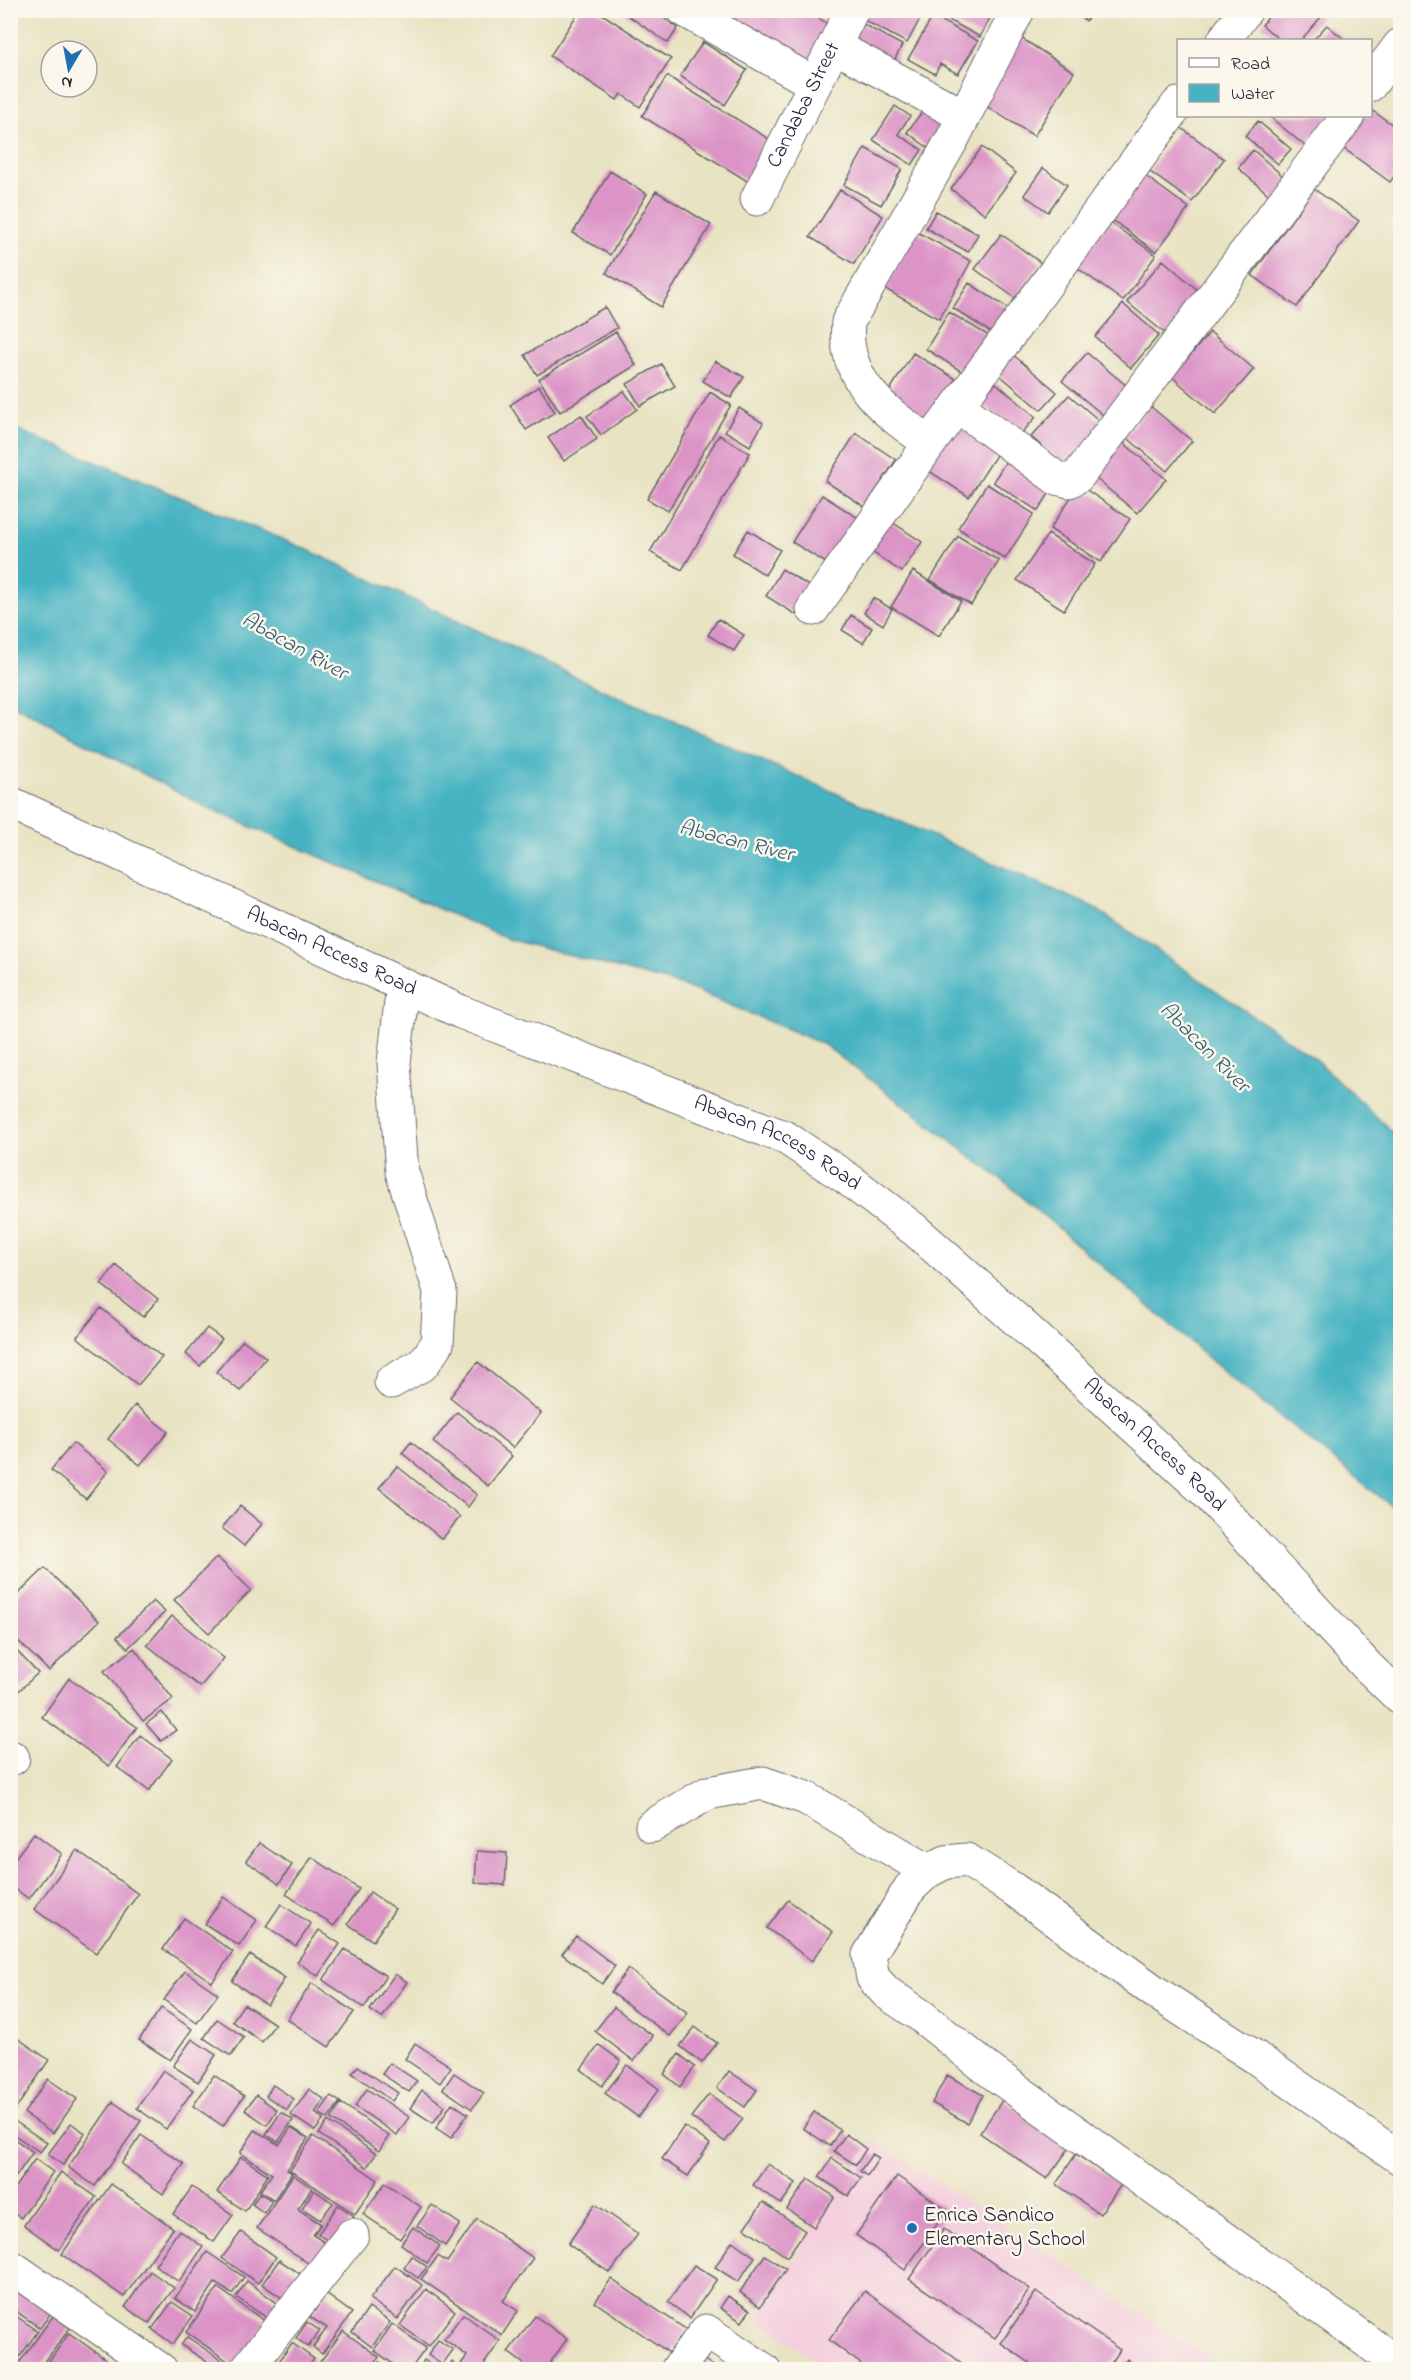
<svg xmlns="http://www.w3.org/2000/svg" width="1411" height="2380" font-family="'Indie Flower',sans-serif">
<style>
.built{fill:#f4cfdd}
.water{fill:#46b3c2;stroke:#346a7e;stroke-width:1.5}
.building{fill:#dc94c7}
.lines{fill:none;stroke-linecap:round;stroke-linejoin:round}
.minor-casing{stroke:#67666a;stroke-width:35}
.minor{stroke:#fff;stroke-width:33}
.poi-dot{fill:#1f6fb2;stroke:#fbf7ec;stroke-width:2}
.labels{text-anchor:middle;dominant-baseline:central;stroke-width:5;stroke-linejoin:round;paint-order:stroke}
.street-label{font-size:21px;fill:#22223b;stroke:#fbf7ec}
.poi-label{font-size:21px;fill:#22223b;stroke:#fbf7ec;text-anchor:start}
.water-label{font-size:22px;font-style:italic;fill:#305c71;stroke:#fbf7ec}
</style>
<rect width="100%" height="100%" fill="#fbf7ec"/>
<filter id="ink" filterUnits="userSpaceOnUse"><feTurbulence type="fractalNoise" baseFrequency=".0167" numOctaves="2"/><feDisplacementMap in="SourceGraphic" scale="12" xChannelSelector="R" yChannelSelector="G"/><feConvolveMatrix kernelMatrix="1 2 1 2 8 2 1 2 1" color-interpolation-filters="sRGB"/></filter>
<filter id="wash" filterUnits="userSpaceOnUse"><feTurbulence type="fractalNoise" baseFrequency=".008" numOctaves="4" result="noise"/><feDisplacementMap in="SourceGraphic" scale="24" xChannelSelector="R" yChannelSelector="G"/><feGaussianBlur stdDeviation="1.35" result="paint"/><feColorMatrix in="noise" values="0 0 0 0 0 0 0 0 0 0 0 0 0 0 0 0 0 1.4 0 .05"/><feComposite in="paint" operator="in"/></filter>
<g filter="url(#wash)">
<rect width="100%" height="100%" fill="#e8e3c2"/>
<path class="built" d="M871 2139 1227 2369H827L756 2318Z"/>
<path class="water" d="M11 427 308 550 601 689 1093 907 1313 1057 1400 1139V1513L1227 1374 1006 1183 823 1044 684 986 508 939 208 808 11 704Z"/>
<g id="blocks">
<path class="building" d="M580 10H596L671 59 640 107 621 94 617 100 550 56Z
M620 10H652L678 28 668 43Z
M738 10H807L832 27 803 70 730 22Z
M867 10H910L921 17 907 43 862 19Z
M930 10H994L980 37Z
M1070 10H1093L1086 21Z
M1274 10H1313L1321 17 1301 40H1280L1262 25Z
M933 16 978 41 958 74 940 64 935 74 908 59Z
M857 21 902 45 893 63 847 39Z
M1327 25 1345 40H1313Z
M1018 36 1074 72 1034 136 978 101Z
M703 42 747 70 725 105 680 76Z
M667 76 777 144 752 184 642 116Z
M927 105 950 123 931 150 907 132Z
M895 106 910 116 898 134 922 150 912 165 873 140Z
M1370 109 1400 130V168L1390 182 1339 145 1360 116H1370Z
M1269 116H1331L1305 146Z
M1258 121 1291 149 1278 164 1245 136Z
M1180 127 1224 159 1192 202 1149 171Z
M982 147 1016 173 985 214 951 189Z
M865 148 902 169 881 205 844 185Z
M1253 150 1291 183 1276 201 1238 168Z
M1043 168 1067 185 1048 212 1024 195Z
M610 171 647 194 610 255 573 233Z
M1144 175 1189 208 1156 252 1111 219Z
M1314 189 1359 221 1297 307 1252 275Z
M840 190 883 216 854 264 810 237Z
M656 191 711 225 661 307 606 273Z
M936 211 978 234 968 252 926 228Z
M1108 221 1156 255 1123 301 1075 266Z
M917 232 971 261 939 319 885 289Z
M1001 234 1041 263 1015 298 975 269Z
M1163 260 1202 294 1167 335 1127 302Z
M969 283 1012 311 996 336 953 308Z
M1123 304 1159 335 1131 368 1095 337Z
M605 307 617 328 537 375 525 355Z
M949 312 994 339 970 377 926 349Z
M616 332 636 365 560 412 539 379Z
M1210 332 1254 369 1215 414 1172 377Z
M913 353 956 379 926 428 883 401Z
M1011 353 1057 392 1041 410 995 371Z
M1087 353 1133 391 1109 420 1062 381Z
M715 361 744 377 731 398 703 381Z
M661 364 675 386 640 406 627 384Z
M996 383 1036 417 1020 435 979 401Z
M539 386 555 412 526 430 510 405Z
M624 391 637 409 601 435 587 416Z
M710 392 731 405 668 511 647 499Z
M1069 395 1108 428 1071 471 1031 437Z
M1150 406 1192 441 1167 471 1125 436Z
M739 408 763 423 750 446 725 431Z
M581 415 597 439 564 461 548 438Z
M957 421 1000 449 969 497 926 469Z
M856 433 896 460 865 507 825 481Z
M719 435 750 453 682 570 650 552Z
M1118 438 1166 479 1137 513 1089 473Z
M1011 453 1056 483 1038 511 993 482Z
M987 484 1034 514 1005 559 958 528Z
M1079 485 1130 519 1101 562 1050 529Z
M822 495 863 521 834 568 792 542Z
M889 520 922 542 902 572 869 550Z
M748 530 780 550 765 575 733 554Z
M1048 534 1095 564 1064 610 1017 580Z
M958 536 999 561 971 605 930 580Z
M782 569 815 590 798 616 766 596Z
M913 571 961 601 939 636 891 607Z
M873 598 892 609 883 625 864 613Z
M851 615 872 628 863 643 842 630Z
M718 619 744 635 734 651 708 635Z
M116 1265 158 1299 143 1317 101 1284Z
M101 1308 162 1357 138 1385 77 1337Z
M207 1328 222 1339 200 1366 186 1354Z
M243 1340 266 1358 240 1391 216 1372Z
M478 1362 541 1413 513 1448 450 1397Z
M135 1405 168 1432 140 1465 108 1439Z
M457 1412 512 1456 488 1486 433 1442Z
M411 1442 477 1495 468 1507 402 1453Z
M73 1443 108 1471 86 1499 51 1470Z
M397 1466 460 1517 442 1539 379 1488Z
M240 1506 262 1524 244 1546 222 1528Z
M217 1557 251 1590 209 1633 174 1600Z
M45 1568 99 1621 49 1671 10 1633V1602Z
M153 1601 165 1612 128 1648 117 1637Z
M172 1616 224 1658 200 1687 147 1645Z
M10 1644 38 1673 10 1699Z
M134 1648 173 1699 143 1721 104 1671Z
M69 1678 137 1727 109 1766 42 1717Z
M162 1712 176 1730 161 1741 146 1724Z
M140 1735 172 1759 149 1791 117 1767Z
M34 1833 62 1854 29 1899 10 1885V1865Z
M259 1843 292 1865 279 1884 246 1861Z
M77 1850 138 1894 96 1953 34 1909Z
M477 1851 507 1853 505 1885 475 1883Z
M312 1857 359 1889 334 1926 286 1894Z
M370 1892 395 1909 373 1941 348 1924Z
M223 1897 257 1920 239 1946 205 1924Z
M788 1900 833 1932 812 1961 767 1928Z
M281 1904 311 1924 296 1946 266 1926Z
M184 1918 233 1952 212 1982 163 1949Z
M319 1930 340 1944 318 1976 297 1962Z
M576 1936 615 1966 602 1984 562 1954Z
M345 1949 386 1976 364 2008 323 1980Z
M250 1955 285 1978 267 2005 232 1981Z
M628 1969 688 2013 670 2036 611 1992Z
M185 1971 218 1994 197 2023 164 2000Z
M395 1974 407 1982 382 2018 370 2010Z
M312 1983 354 2012 329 2047 287 2019Z
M244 2004 275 2024 262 2042 232 2021Z
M614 2007 653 2036 634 2061 595 2031Z
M161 2008 192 2029 170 2060 139 2040Z
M217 2019 244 2037 231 2056 204 2038Z
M695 2027 717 2043 702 2063 680 2046Z
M10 2033 49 2060 13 2113 10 2111Z
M192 2039 216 2055 198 2082 173 2066Z
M415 2043 451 2067 440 2083 405 2059Z
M599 2045 621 2061 602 2086 581 2069Z
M679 2054 695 2067 680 2087 664 2074Z
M390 2063 417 2081 409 2092 382 2074Z
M627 2065 659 2089 638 2117 605 2093Z
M358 2066 398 2093 392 2101 352 2073Z
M163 2070 193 2090 166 2129 137 2108Z
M729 2071 757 2090 745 2107 717 2088Z
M454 2073 484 2093 472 2109 443 2089Z
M214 2075 244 2096 223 2126 193 2106Z
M947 2075 983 2095 967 2123 932 2103Z
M48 2079 77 2099 53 2133 24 2113Z
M273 2085 294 2099 287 2110 266 2096Z
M309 2089 324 2099 315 2113 324 2119 315 2131 291 2115Z
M367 2089 409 2117 397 2135 355 2106Z
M422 2090 445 2106 433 2123 410 2108Z
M709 2094 743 2119 725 2142 691 2117Z
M256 2095 277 2110 267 2125 245 2110Z
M331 2096 340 2102 328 2119 319 2113Z
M1003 2099 1070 2147 1047 2179 980 2133Z
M113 2102 141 2121 95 2186 68 2167Z
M341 2103 389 2136 379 2151 331 2119Z
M452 2103 468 2114 451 2138 436 2128Z
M281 2112 293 2120 278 2142 266 2134Z
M814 2112 840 2130 830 2146 803 2128Z
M10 2118 47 2143 40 2152 10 2132Z
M328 2121 376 2154 367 2167 319 2134Z
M71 2123 85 2133 63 2165 48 2154Z
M684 2126 710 2144 688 2176 662 2159Z
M291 2127 308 2138 287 2170 292 2173 274 2200 260 2191 272 2174 240 2153 255 2130 279 2145Z
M846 2134 866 2149 856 2165 834 2151Z
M141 2135 184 2164 163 2194 121 2164Z
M10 2136 33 2152 10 2185Z
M313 2136 378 2180 355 2214 290 2170Z
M872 2154 879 2158 867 2176 860 2171Z
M1076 2154 1121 2185 1100 2214 1056 2184Z
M241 2157 268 2175 245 2211 217 2192Z
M832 2158 861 2178 848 2196 819 2177Z
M35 2159 53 2172 21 2218 10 2211V2194Z
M768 2164 796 2183 781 2204 753 2185Z
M61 2172 96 2197 59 2250 24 2225Z
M293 2175 312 2188 298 2209 321 2224 313 2235 333 2248 318 2270 257 2228Z
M897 2176 947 2210 905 2270 856 2235Z
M808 2179 835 2197 814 2227 787 2209Z
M385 2183 421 2207 400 2239 363 2214Z
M111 2184 173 2228 124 2297 62 2254Z
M192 2187 233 2215 214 2242 173 2214Z
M314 2190 333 2203 320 2220 302 2208Z
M260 2193 272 2201 264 2213 252 2204Z
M763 2202 805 2231 787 2257 745 2228Z
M595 2204 638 2234 610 2273 568 2244Z
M338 2205 354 2216 334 2245 318 2234Z
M432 2205 460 2224 445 2246 417 2226Z
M477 2219 533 2258 503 2301 518 2311 502 2335 421 2279 438 2256 447 2262Z
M413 2227 440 2246 427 2263 401 2244Z
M944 2229 1030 2289 995 2338 909 2279Z
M179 2230 203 2247 179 2282 155 2265Z
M241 2232 276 2257 258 2283 222 2258Z
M732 2241 755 2257 738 2282 715 2267Z
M207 2252 244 2277 232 2294 215 2283 195 2312 175 2298Z
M765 2255 786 2269 760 2307 740 2292Z
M412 2256 427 2267 418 2278 404 2268Z
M279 2260 302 2275 285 2300 262 2284Z
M694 2265 717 2279 690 2318 668 2302Z
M395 2266 422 2285 398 2319 370 2299Z
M150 2271 174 2288 149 2323 125 2307Z
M611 2279 687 2330 671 2354 595 2302Z
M247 2281 277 2303 267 2318 236 2297Z
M10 2285 50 2314 40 2328 10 2307Z
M218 2288 266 2322 235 2366 186 2332Z
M426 2289 455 2311 429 2346 400 2325Z
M865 2291 971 2370H869L829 2340Z
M1036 2292 1120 2350 1107 2370H1040L1001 2343Z
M326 2294 352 2313 322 2354 313 2347 327 2328 310 2317Z
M728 2296 750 2310 742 2322 720 2308Z
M172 2302 193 2316 173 2344 152 2329Z
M369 2308 390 2322 372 2347 352 2332Z
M10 2312 38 2331 19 2358 10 2352Z
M463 2314 500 2341 480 2370H468L461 2364 467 2356 444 2339Z
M53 2316 70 2328 39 2370H14Z
M535 2316 567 2339 545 2370H532L508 2352Z
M307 2322 320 2331 308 2347 296 2338Z
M392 2324 426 2348 410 2370H401L374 2350Z
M343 2331 379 2357 370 2370H314Z
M69 2333 118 2368 117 2370H43Z
M187 2337 223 2361 218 2369 181 2345Z
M438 2340 453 2350 442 2365 428 2355Z
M292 2343 314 2359 306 2370H278L275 2367Z
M703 2359 719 2370H695Z
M1127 2359 1141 2370H1119Z
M424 2360 438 2370H418Z
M380 2362 391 2370H375Z
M452 2362 463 2370H447Z"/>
</g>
</g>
<g filter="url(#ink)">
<use href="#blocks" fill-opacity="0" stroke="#67666a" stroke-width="1.5"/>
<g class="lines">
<g class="minor-casing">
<g id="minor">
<path d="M684 10 815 84"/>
<path d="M1224 40 1246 10"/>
<path d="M834 46 964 116"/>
<path d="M1370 85 1400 45"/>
<path id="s1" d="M757 199 852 10"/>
<path d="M959 407 1056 478 1069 481 1078 476 1348 116"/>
<path d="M930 443C886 413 842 381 848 322L953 138 1018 10"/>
<path d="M813 609 930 443 1178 104"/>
<path id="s2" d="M10 803 461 1012 786 1138 848 1179 915 1230 1021 1324 1205 1491 1367 1666 1400 1698"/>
<path d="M391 1382 423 1364 437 1344 440 1291 402 1172 394 1063 403 985"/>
<path d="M10 1759 13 1758"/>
<path d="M652 1826 708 1793 763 1783 806 1798 928 1871"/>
<path d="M1400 2158 1255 2057 1155 1992 1013 1889 967 1860 946 1862 928 1871 910 1888 869 1955 873 1978 887 1993 920 2015 989 2070 1400 2365"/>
<path d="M10 2266 161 2370"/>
<path d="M246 2370 352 2235"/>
<path d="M677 2370 706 2331 764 2370"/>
</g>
</g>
<use href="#minor" class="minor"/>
</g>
</g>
<circle class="poi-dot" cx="912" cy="2228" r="6"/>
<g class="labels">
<g class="street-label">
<text stroke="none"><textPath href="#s1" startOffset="105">Candaba Street</textPath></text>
<text stroke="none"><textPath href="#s2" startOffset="354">Abacan Access Road</textPath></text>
<text stroke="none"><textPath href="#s2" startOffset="840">Abacan Access Road</textPath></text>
<text stroke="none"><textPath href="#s2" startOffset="1326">Abacan Access Road</textPath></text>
</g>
<g class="poi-label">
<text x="924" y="2216">Enrica Sandico<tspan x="924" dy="24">Elementary School</tspan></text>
</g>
<g class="water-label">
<text transform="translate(294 647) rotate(29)">Abacan River</text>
<text transform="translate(736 842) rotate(14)">Abacan River</text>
<text transform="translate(1204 1048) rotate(45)">Abacan River</text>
</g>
</g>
<rect width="1411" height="2380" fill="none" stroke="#fbf7ec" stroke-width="36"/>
<rect x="1177" y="39" width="195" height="78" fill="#fbf7ec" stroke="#a4a2a5" stroke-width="1.5"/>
<rect x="1189" y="58" width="30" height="9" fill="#ffffff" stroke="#a4a2a5" stroke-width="1.5"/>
<text x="1231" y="69" font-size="18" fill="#22223b">Road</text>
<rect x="1189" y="84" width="30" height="18" fill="#46b3c2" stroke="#a4a2a5" stroke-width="1.5"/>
<text x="1231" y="99" font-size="18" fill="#22223b">Water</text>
<g transform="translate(69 69) rotate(190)"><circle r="28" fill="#fbf7ec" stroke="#a4a2a5" stroke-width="1.5"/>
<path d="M0-4.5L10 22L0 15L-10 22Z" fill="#1f6fb2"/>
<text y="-9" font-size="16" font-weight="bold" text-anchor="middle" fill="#22223b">N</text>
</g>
</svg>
